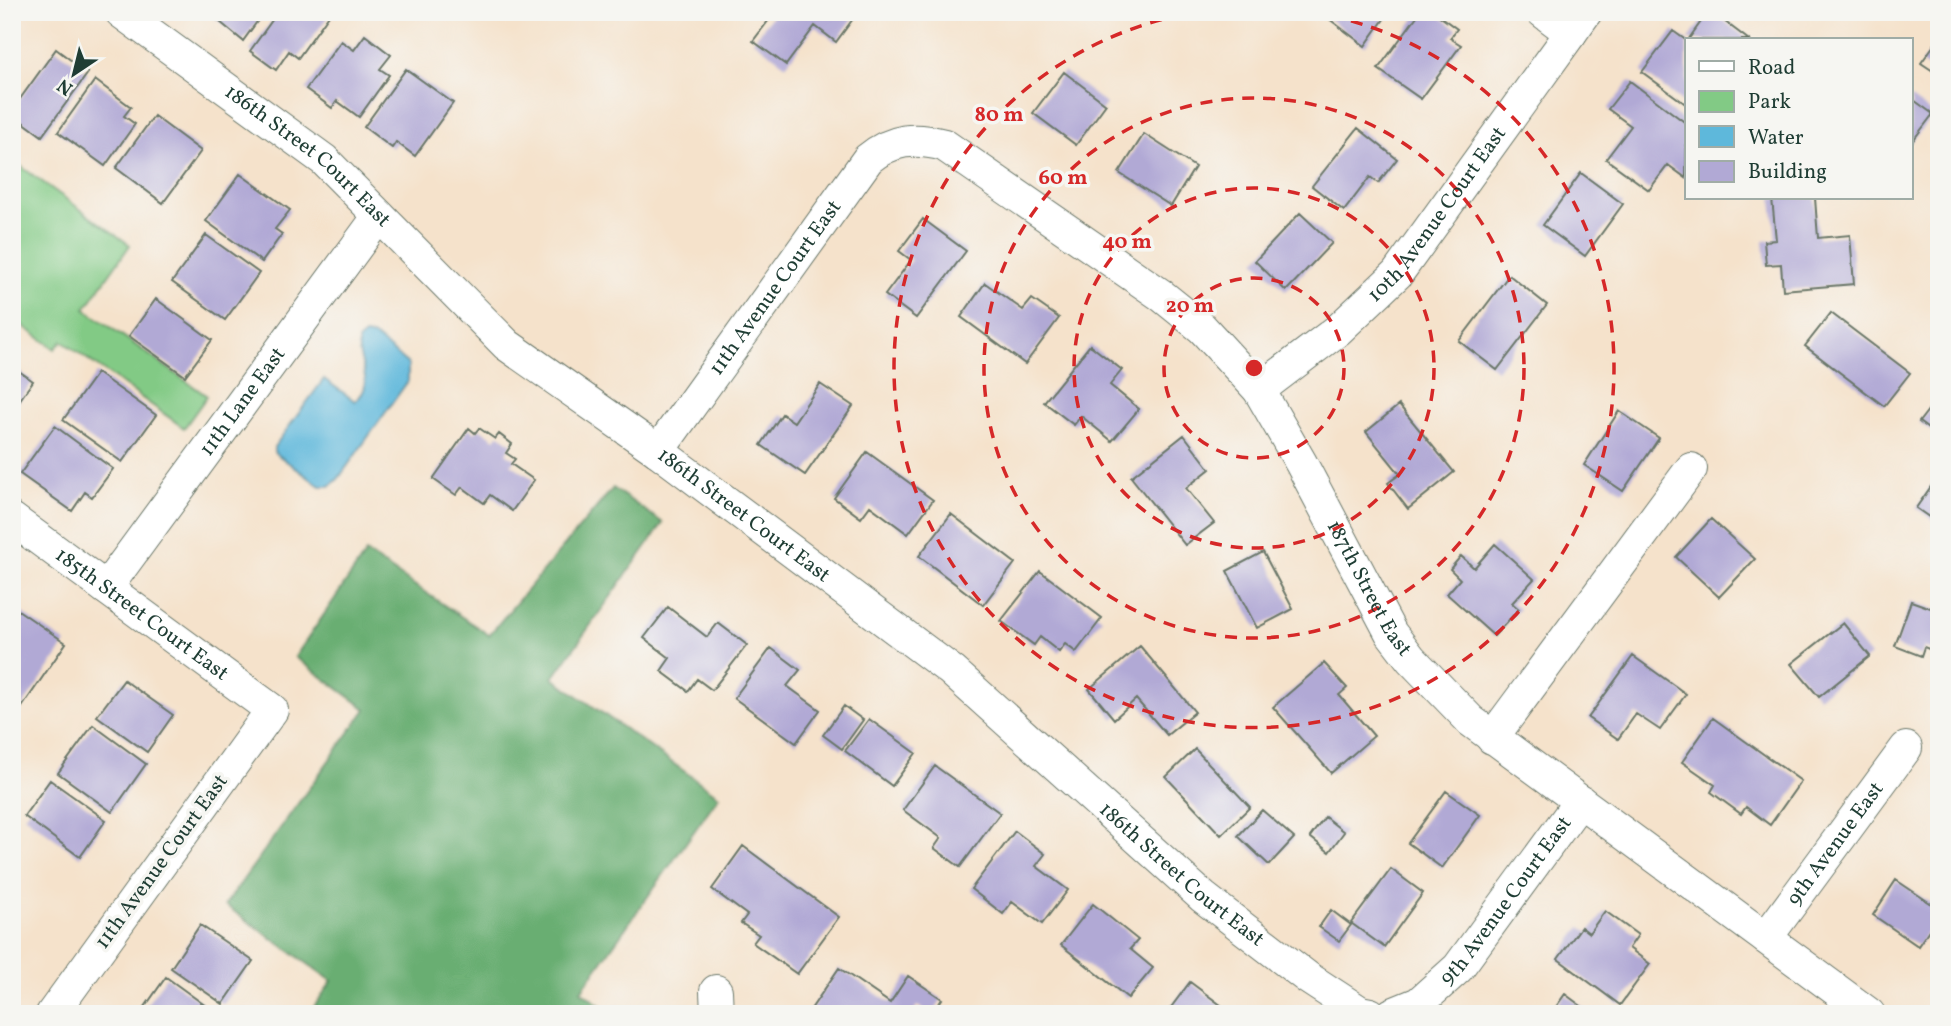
<svg xmlns="http://www.w3.org/2000/svg" width="1951" height="1026" font-family="Vollkorn,serif">
<style>
.green{fill:#82ca85;stroke:#50845c;stroke-width:2}
.forest{fill:#69ae72;stroke:#447653;stroke-width:2}
.water{fill:#5eb8db;stroke:#3e7a88;stroke-width:2}
.building{fill:#b1a9d5}
.lines{fill:none;stroke-linecap:round;stroke-linejoin:round}
.minor-casing{stroke:#6a7769;stroke-width:34}
.minor{stroke:#fff;stroke-width:32}
.ring{fill:none;stroke:#d62828;stroke-width:3.5;stroke-dasharray:12 9}
.labels{text-anchor:middle;dominant-baseline:central;stroke-width:7;stroke-linejoin:round;paint-order:stroke}
.street-label{font-size:21px;fill:#1f3d34;stroke:#f6f6f2}
.centre{fill:#d62828;stroke:#f6f6f2;stroke-width:3.5}
.ring-label{font-size:21px;text-anchor:middle;font-weight:bold;fill:#d62828;stroke:#f6f6f2;stroke-width:7;stroke-linejoin:round;paint-order:stroke}
</style>
<rect width="100%" height="100%" fill="#f6f6f2"/>
<filter id="ink" filterUnits="userSpaceOnUse"><feTurbulence type="fractalNoise" baseFrequency=".0143" numOctaves="2"/><feDisplacementMap in="SourceGraphic" scale="14" xChannelSelector="R" yChannelSelector="G"/><feConvolveMatrix kernelMatrix="1 2 1 2 8 2 1 2 1" color-interpolation-filters="sRGB"/></filter>
<filter id="wash" filterUnits="userSpaceOnUse"><feTurbulence type="fractalNoise" baseFrequency=".00686" numOctaves="4" result="noise"/><feDisplacementMap in="SourceGraphic" scale="28" xChannelSelector="R" yChannelSelector="G"/><feGaussianBlur stdDeviation="1.57" result="paint"/><feColorMatrix in="noise" values="0 0 0 0 0 0 0 0 0 0 0 0 0 0 0 0 0 1.4 0 .05"/><feComposite in="paint" operator="in"/></filter>
<g filter="url(#wash)">
<rect width="100%" height="100%" fill="#f5e2cb"/>
<path class="green" d="M12 160 130 245 85 309 207 396 184 428 62 341 55 349 12 318Z"/>
<path class="forest" d="M613 488 663 523 553 678 719 796 581 991 612 1014H309L332 981 225 905 366 709 295 657 366 553 489 635Z"/>
<path class="water" d="M365 335 375 337 408 364V381L338 479 330 486H320L274 452V447L324 379 355 401C377 385 357 362 358 341Z"/>
<g id="blocks">
<path class="building" d="M208 12H264L243 41Z
M278 12H331L298 58 289 51 276 70 250 51Z
M775 12H858L836 42 815 26 786 65 753 41Z
M1320 12H1389L1365 46Z
M1420 12H1434L1457 29 1450 38 1461 45 1421 99 1378 69Z
M1708 12H1712L1749 40H1688Z
M1673 31 1687 41V105L1642 72Z
M365 35 391 55 380 69 389 75 359 117 337 101 332 108 306 89 341 41 354 50Z
M1939 38V75L1921 63Z
M56 49 88 73 42 136 12 114V110Z
M406 69 453 103 415 156 396 142 392 148 364 127Z
M1064 72 1106 104 1076 145 1033 113Z
M95 80 131 107 124 116 135 124 105 166 58 132Z
M1630 81 1687 124 1686 178 1668 165 1649 190 1606 159 1631 126 1608 109Z
M1911 98 1933 114 1911 143Z
M154 116 201 151 163 203 116 168Z
M1358 128 1397 159 1378 183 1370 177 1344 211 1312 186Z
M1144 134 1195 167 1171 206 1119 173Z
M1581 173 1623 204 1585 256 1543 225Z
M240 174 290 210 275 229 282 234 262 262 206 221Z
M1772 198H1815L1818 238 1850 235 1854 284 1783 290 1781 264 1766 265 1764 241 1776 240Z
M1300 213 1332 243 1286 291 1255 261Z
M923 219 966 251 916 318 885 295 911 260 899 251Z
M206 235 259 273 225 320 172 282Z
M1509 275 1547 305 1497 370 1459 341Z
M985 283 1023 310 1032 299 1059 318 1025 364 961 317Z
M156 299 212 340 185 376 129 336Z
M1831 313 1910 373 1884 406 1805 346Z
M1090 345 1122 370 1110 385 1139 409 1112 441 1081 416 1074 425 1044 402Z
M12 366 33 381 12 411Z
M97 373 156 415 122 462 63 420Z
M820 384 853 406 805 475 761 445 782 414 794 422Z
M1939 396V437L1919 422Z
M1399 405 1454 472 1408 509 1388 483 1400 474 1366 432Z
M1619 411 1659 438 1623 491 1584 465Z
M55 426 113 469 92 497 85 492 72 511 20 474Z
M469 428 475 433 479 428 495 439 499 434 512 444 506 453 515 459 511 464 534 480 512 511 490 495 484 503 462 487 456 495 433 479Z
M1184 435 1210 469 1186 488 1214 523 1185 545 1131 477Z
M867 452 933 500 908 534 870 506 861 518 834 498Z
M1939 475V524L1916 508Z
M951 514 1015 563 983 605 919 556Z
M1711 519 1755 559 1719 597 1676 557Z
M1495 544 1534 579 1512 603 1519 609 1494 636 1447 594 1460 579 1450 569 1461 556 1474 568Z
M1263 552 1293 609 1257 628 1227 571Z
M1040 571 1102 618 1076 652 1065 644 1059 652 1040 637 1034 645 1001 621Z
M1911 601 1939 611V653L1924 647 1921 656 1895 646Z
M668 607 707 637 718 623 747 645 712 690 697 679 688 691 661 671 670 658 644 638Z
M18 610 66 643 22 707 12 700V617Z
M1843 623 1870 656 1819 697 1791 664Z
M1140 646 1195 712 1167 735 1136 699 1114 719 1089 689Z
M771 648 800 670 787 686 820 710 796 743 734 698Z
M1633 656 1686 694 1660 730 1636 714 1618 739 1588 718Z
M1324 663 1347 688 1339 695 1374 736 1331 773 1273 707Z
M124 680 173 715 147 752 97 716Z
M844 706 863 720 842 749 823 735Z
M1713 718 1801 781 1770 825 1746 807 1741 814 1711 792 1715 785 1682 762Z
M869 719 916 753 892 786 845 751Z
M93 725 146 764 112 812 58 773Z
M1195 749 1250 807 1221 835 1166 777Z
M935 766 1000 813 960 867 934 848 941 838 903 810Z
M50 780 106 820 80 857 24 816Z
M1446 791 1480 815 1442 868 1408 843Z
M1262 810 1294 838 1269 865 1238 836Z
M1325 817 1344 832 1329 852 1310 837Z
M1015 831 1045 854 1036 866 1068 890 1042 924 1012 902 1003 914 971 889Z
M743 846 839 917 797 974 753 943 759 935 741 923 747 915 712 889Z
M1391 869 1423 893 1384 947 1351 923Z
M1896 880 1939 909V915L1918 946 1873 915Z
M1093 904 1138 940 1130 949 1153 968 1128 998 1061 945Z
M1331 910 1351 925 1339 941 1319 927Z
M1605 911 1638 935 1629 948 1650 964 1620 1005 1558 959 1581 927 1589 933Z
M200 925 253 961 223 1004 171 968Z
M839 968 890 1003 908 976 942 999 932 1014 917 1006 912 1014H812L809 1012Z
M166 977 217 1014H140Z
M1190 982 1222 1006 1216 1014H1166Z
M1565 994 1592 1014H1551Z"/>
</g>
</g>
<g filter="url(#ink)">
<use href="#blocks" fill-opacity="0" stroke="#6a7769" stroke-width="2"/>
<g class="lines">
<g class="minor-casing">
<g id="minor">
<path id="s1" d="M121 12 324 160 507 345 658 451 952 671 1203 897 1308 978 1360 1012 1370 1014"/>
<path d="M1543 12 1571 33"/>
<path id="s2" d="M1259 390 1338 330 1397 274 1586 12"/>
<path id="s3" d="M658 451 868 159C892 139 915 137 944 145L1161 295 1202 328 1259 390 1301 463 1391 633 1411 659 1471 721 1869 1014"/>
<path id="s4" d="M12 519 272 710 52 1014"/>
<path id="s5" d="M106 588 379 216"/>
<path d="M1492 738 1691 469"/>
<path id="s6" d="M1766 938 1906 748"/>
<path d="M716 991 717 1014"/>
<path id="s7" d="M1392 1014 1419 1003 1458 968 1580 801"/>
</g>
</g>
<use href="#minor" class="minor"/>
</g>
</g>
<g class="ring">
<circle cx="1254" cy="368" r="90"/>
<circle cx="1254" cy="368" r="180"/>
<circle cx="1254" cy="368" r="270"/>
<path d="M1310 12A360 360 0 1 1 1198 12"/>
</g>
<g class="labels">
<g class="street-label">
<text stroke="none"><textPath href="#s1" startOffset="236">186th Street Court East</textPath></text>
<text stroke="none"><textPath href="#s2" startOffset="252">10th Avenue Court East</textPath></text>
<text stroke="none"><textPath href="#s3" startOffset="201">11th Avenue Court East</textPath></text>
<text stroke="none"><textPath href="#s5" startOffset="231">11th Lane East</textPath></text>
<text stroke="none"><textPath href="#s1" startOffset="803">186th Street Court East</textPath></text>
<text stroke="none"><textPath href="#s3" startOffset="1068">187th Street East</textPath></text>
<text stroke="none"><textPath href="#s4" startOffset="161">185th Street Court East</textPath></text>
<text stroke="none"><textPath href="#s6" startOffset="117">9th Avenue East</textPath></text>
<text transform="translate(162 862) rotate(-54)">11th Avenue Court East</text>
<text stroke="none"><textPath href="#s1" startOffset="1370">186th Street Court East</textPath></text>
<text stroke="none"><textPath href="#s7" startOffset="164">9th Avenue Court East</textPath></text>
</g>
</g>
<circle cx="1254" cy="368" r="10" class="centre"/>
<g class="ring-label">
<text x="999" y="121">80 m</text>
<text x="1063" y="184">60 m</text>
<text x="1127" y="248">40 m</text>
<text x="1190" y="312">20 m</text>
</g>
<rect width="1951" height="1026" fill="none" stroke="#f6f6f2" stroke-width="42"/>
<rect x="1685" y="38" width="228" height="161" fill="#f6f6f2" stroke="#a0aca6" stroke-width="2"/>
<rect x="1699" y="61" width="35" height="10" fill="#ffffff" stroke="#a0aca6" stroke-width="2"/>
<text x="1748" y="74" font-size="21" fill="#1f3d34">Road</text>
<rect x="1699" y="91" width="35" height="21" fill="#82ca85" stroke="#a0aca6" stroke-width="2"/>
<text x="1748" y="108" font-size="21" fill="#1f3d34">Park</text>
<rect x="1699" y="126" width="35" height="21" fill="#5eb8db" stroke="#a0aca6" stroke-width="2"/>
<text x="1748" y="144" font-size="21" fill="#1f3d34">Water</text>
<rect x="1699" y="161" width="35" height="21" fill="#b1a9d5" stroke="#a0aca6" stroke-width="2"/>
<text x="1748" y="178" font-size="21" fill="#1f3d34">Building</text>
<g transform="translate(74 74) rotate(215)" stroke="#f6f6f2" stroke-width="5" paint-order="stroke">
<path d="M0-5L12 26L0 18L-12 26Z" fill="#1f3d34"/>
<text y="-10" font-size="19" font-weight="bold" text-anchor="middle" fill="#1f3d34">N</text>
</g>
</svg>
